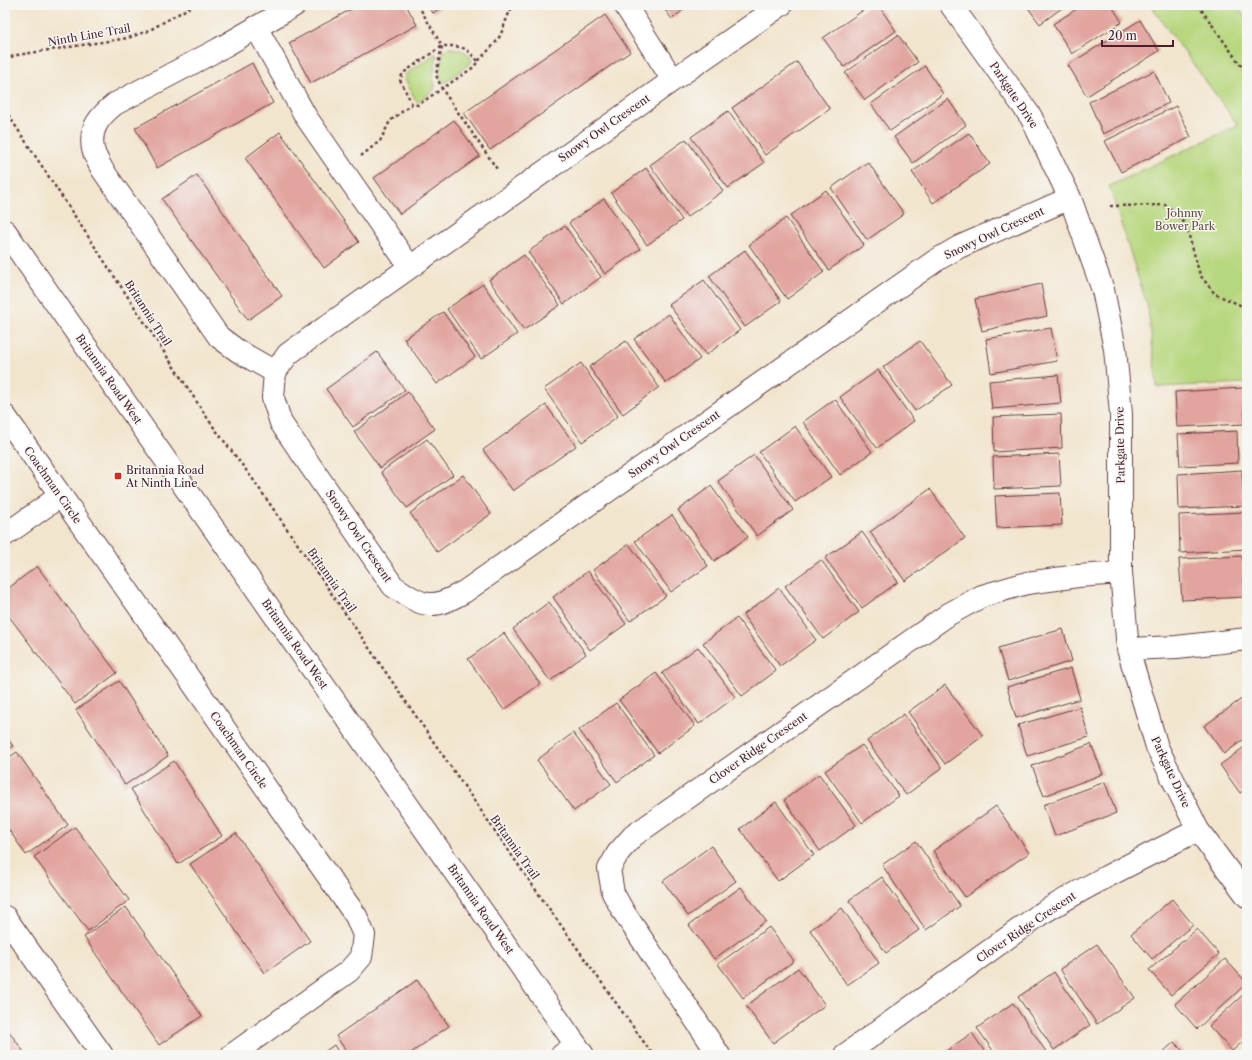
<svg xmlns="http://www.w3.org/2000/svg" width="1252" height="1060" font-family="'Libre Caslon Text',serif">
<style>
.green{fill:#b7d77e;stroke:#807b54}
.building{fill:#e2a49e}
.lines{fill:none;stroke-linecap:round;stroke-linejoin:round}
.minor-casing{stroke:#633d43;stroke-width:24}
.major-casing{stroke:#633d43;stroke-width:24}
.path{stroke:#633d43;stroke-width:2.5;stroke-dasharray:3 3;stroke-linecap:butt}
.minor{stroke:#fff;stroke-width:22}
.major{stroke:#fff;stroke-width:22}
.poi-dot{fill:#c8321e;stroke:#f6f6f2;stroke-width:1.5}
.labels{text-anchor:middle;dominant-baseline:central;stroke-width:3;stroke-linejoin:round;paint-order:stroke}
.street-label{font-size:11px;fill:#4a1f2b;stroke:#f6f6f2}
.park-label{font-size:11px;fill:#654d40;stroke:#f6f6f2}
.poi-label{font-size:11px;fill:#4a1f2b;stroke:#f6f6f2;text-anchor:start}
</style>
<rect width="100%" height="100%" fill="#f6f6f2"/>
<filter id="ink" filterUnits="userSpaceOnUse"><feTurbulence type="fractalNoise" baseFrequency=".025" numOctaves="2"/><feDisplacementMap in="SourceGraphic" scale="8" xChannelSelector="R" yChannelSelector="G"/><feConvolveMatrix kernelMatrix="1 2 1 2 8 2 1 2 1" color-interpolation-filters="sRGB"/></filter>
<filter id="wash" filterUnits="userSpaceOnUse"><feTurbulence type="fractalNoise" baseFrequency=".012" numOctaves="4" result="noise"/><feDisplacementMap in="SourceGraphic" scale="16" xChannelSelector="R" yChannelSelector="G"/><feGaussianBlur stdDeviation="0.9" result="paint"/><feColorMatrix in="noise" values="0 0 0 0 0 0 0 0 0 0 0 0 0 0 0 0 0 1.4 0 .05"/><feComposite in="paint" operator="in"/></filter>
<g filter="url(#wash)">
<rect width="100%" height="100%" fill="#f2e5ce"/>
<path class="green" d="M1150 5H1236L1247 20V383L1157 387 1148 308 1109 186 1238 125Z
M449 48C459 49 470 51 472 62L444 83C435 76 442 60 443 51Z
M435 54 437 55 433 77 435 85 434 90 419 102 416 101 404 77 406 74Z"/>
<g id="blocks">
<path class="building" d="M359 5H406L417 25 311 83 289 43Z
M427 5H444L433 13Z
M661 5H689L672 19Z
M871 5H878L896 31 844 67 823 38Z
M1026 5H1066L1040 24Z
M1083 5H1111L1122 22 1072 54 1053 24Z
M605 15 630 52 490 150 464 113Z
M1140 20 1159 51 1087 96 1068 65Z
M898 35 918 62 865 100 845 73Z
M797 62 830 109 765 155 732 108Z
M252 63 273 103 157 168 135 128Z
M925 66 943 94 890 131 871 104Z
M1154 71 1169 103 1103 134 1089 102Z
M948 99 966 125 913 163 894 137Z
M1176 106 1191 137 1121 172 1105 141Z
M728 111 764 163 728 188 691 137Z
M454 120 480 156 400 214 374 178Z
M280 132 359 242 324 268 245 158Z
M969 133 990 164 933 203 912 172Z
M686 139 723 191 687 217 650 165Z
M868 162 904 214 867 240 831 188Z
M646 168 682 220 647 245 611 193Z
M197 175 282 296 248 320 162 199Z
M826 190 864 245 829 270 790 216Z
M604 199 640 249 605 274 569 223Z
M786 218 824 272 787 299 749 245Z
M565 226 601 277 564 304 528 252Z
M745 250 781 301 745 327 709 276Z
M524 255 560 305 524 330 489 280Z
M704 280 740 330 706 355 669 305Z
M483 284 517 334 481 359 447 309Z
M1041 284 1047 316 982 331 975 299Z
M443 312 475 357 437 384 404 339Z
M669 314 700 359 666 383 634 339Z
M1051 328 1057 361 991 373 986 339Z
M626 341 659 387 623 414 589 367Z
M920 341 952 385 915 411 883 367Z
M377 352 405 390 353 427 326 389Z
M581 363 618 416 582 442 544 389Z
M878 370 914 421 877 448 840 397Z
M1058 375 1061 403 992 409 989 381Z
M1243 388 1245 424 1177 427 1175 392Z
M408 392 435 429 380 468 354 432Z
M835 399 872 452 840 475 803 422Z
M546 405 576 446 513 491 483 450Z
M1061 414 1062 448 994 452 993 417Z
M795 426 831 477 795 502 759 452Z
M1237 431 1238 463 1180 466 1178 434Z
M427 439 453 475 407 508 381 472Z
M1059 454 1061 486 994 489 993 457Z
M754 455 793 510 757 536 718 481Z
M1242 470 1244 506 1179 509 1178 474Z
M463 475 491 514 437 552 410 513Z
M711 486 748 537 714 561 678 510Z
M930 489 965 538 905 581 870 532Z
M1060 493 1062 525 997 528 995 496Z
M1245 512 1247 549 1180 553 1179 515Z
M672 515 708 566 671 592 635 541Z
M862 532 898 582 862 608 825 558Z
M629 544 666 596 630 621 593 570Z
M1242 556 1245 597 1182 600 1179 559Z
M821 560 859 612 823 639 785 586Z
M37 566 117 673 75 704 5 611V591Z
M588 571 626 624 590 650 553 597Z
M779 588 816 640 780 666 743 615Z
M549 602 586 654 550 681 513 629Z
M737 618 776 671 742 696 703 643Z
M1063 629 1072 661 1008 681 998 648Z
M504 633 540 684 504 710 468 659Z
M698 647 735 697 699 724 662 673Z
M1071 668 1080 699 1016 718 1007 687Z
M656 673 695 726 658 753 619 700Z
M119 681 168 756 125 785 76 710Z
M945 685 983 736 945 764 908 712Z
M1247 695V737L1224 754 1204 726Z
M616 703 654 755 617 782 579 730Z
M1080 707 1089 737 1027 756 1018 725Z
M904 714 942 768 906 795 867 741Z
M573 733 611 784 574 811 537 760Z
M5 735 13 746 5 752Z
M1091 744 1103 774 1044 796 1032 766Z
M862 745 899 796 862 823 825 771Z
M1247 745V788L1240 793 1220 765Z
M17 752 68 825 26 855 5 824V760Z
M174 761 222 836 178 864 131 789Z
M819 774 856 825 820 851 784 800Z
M1105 782 1116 813 1055 836 1043 805Z
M776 802 814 855 778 881 740 829Z
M996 806 1029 853 965 897 933 851Z
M75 827 129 900 88 931 34 857Z
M236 833 310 941 265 973 190 864Z
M916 841 960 906 926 930 882 865Z
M711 846 736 881 688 916 663 881Z
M882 877 919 930 886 953 849 900Z
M741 887 766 921 714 959 689 925Z
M1172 899 1193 925 1152 959 1131 934Z
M126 907 202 1016 159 1045 84 937Z
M842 908 879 963 847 985 810 930Z
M769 927 794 961 743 998 718 964Z
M1197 929 1219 954 1171 995 1149 970Z
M1097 944 1135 998 1097 1024 1060 969Z
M1225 959 1247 983 1197 1029 1175 1004Z
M798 968 825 1005 773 1043 746 1006Z
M1054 972 1090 1025 1054 1050 1018 997Z
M417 980 449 1026 408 1055H349L336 1036Z
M1247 991V1038L1232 1051 1209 1026Z
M1013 1003 1047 1053 1044 1055H996L977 1028Z
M5 1026 26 1055H5Z
M972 1033 987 1055H941L953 1046Z
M1174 1042 1187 1055H1160Z
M334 1045 340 1055H320Z"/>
</g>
</g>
<g filter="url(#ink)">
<use href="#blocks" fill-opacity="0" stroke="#633d43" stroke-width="1"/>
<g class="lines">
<g class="minor-casing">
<path id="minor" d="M625 5 673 80
M781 5 673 80 288 354 275 372 273 398 281 423 393 586C404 593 417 604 430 604 442 605 454 597 464 592L935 261 959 247 1070 198
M951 5 1031 117 1070 198 1103 290 1115 349 1121 414V573L1128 649 1157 747 1198 830 1247 896
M256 27 306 117 410 267
M275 372 238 351 219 337 102 169C99 163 94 155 93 149 89 128 100 116 115 104L219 49 295 5
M5 416 356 916 364 935 361 957 349 971 232 1055
M5 535 60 496
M1128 649 1177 647 1247 639
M5 917 102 1055
M562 1055 576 1045
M719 1055 623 911 613 893 609 869 618 853 633 836 949 614 982 596 1027 583 1078 576 1121 573
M845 1055 1039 915C1091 883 1145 857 1198 830"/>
</g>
<g class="major-casing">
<path id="major" d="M5 231 583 1055"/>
</g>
<path class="path" d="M418 5 442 46 436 75 442 89 497 169
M1198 5 1247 74
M5 59 17 55 128 38 148 31 194 5
M412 104 400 80 403 73 442 46H455L466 49 478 61
M5 110 212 425 252 478 526 876 653 1055
M361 156 380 141 390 121 412 104 418 105 474 67C480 57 489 51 496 42 504 32 505 17 514 5
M1110 206 1167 205 1186 225 1200 275 1215 294 1247 308"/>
<use href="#minor" class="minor"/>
<use href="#major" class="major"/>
</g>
</g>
<rect class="poi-dot" x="114" y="472" width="8" height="8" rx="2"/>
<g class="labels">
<g class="street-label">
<text transform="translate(89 35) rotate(-10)">Ninth Line Trail</text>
<text transform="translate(1014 95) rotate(56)">Parkgate Drive</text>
<text transform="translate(604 128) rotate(-35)">Snowy Owl Crescent</text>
<text transform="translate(994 233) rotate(-25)">Snowy Owl Crescent</text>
<text transform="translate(148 313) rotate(57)">Britannia Trail</text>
<text transform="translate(109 379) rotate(55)">Britannia Road West</text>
<text transform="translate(674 444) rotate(-35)">Snowy Owl Crescent</text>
<text transform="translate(1120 445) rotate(-91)">Parkgate Drive</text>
<text transform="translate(53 485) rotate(55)">Coachman Circle</text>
<text transform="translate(359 536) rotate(56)">Snowy Owl Crescent</text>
<text transform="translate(332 580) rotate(55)">Britannia Trail</text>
<text transform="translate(295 644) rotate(55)">Britannia Road West</text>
<text transform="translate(758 748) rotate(-35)">Clover Ridge Crescent</text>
<text transform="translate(239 750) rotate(55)">Coachman Circle</text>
<text transform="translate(1171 772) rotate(65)">Parkgate Drive</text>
<text transform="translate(515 847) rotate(55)">Britannia Trail</text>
<text transform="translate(481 909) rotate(55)">Britannia Road West</text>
<text transform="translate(1026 927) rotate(-34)">Clover Ridge Crescent</text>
</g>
<g class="park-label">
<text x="1185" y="213">Johnny<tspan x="1185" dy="13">Bower Park</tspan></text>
</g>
<g class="poi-label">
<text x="126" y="470">Britannia Road<tspan x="126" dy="13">At Ninth Line</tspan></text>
</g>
</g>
<rect width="1252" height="1060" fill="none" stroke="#f6f6f2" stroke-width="20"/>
<path d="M1102 40v6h71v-6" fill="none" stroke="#4a1f2b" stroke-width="2"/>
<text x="1108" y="40" font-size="12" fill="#4a1f2b" stroke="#f6f6f2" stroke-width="3" paint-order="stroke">20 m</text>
</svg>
